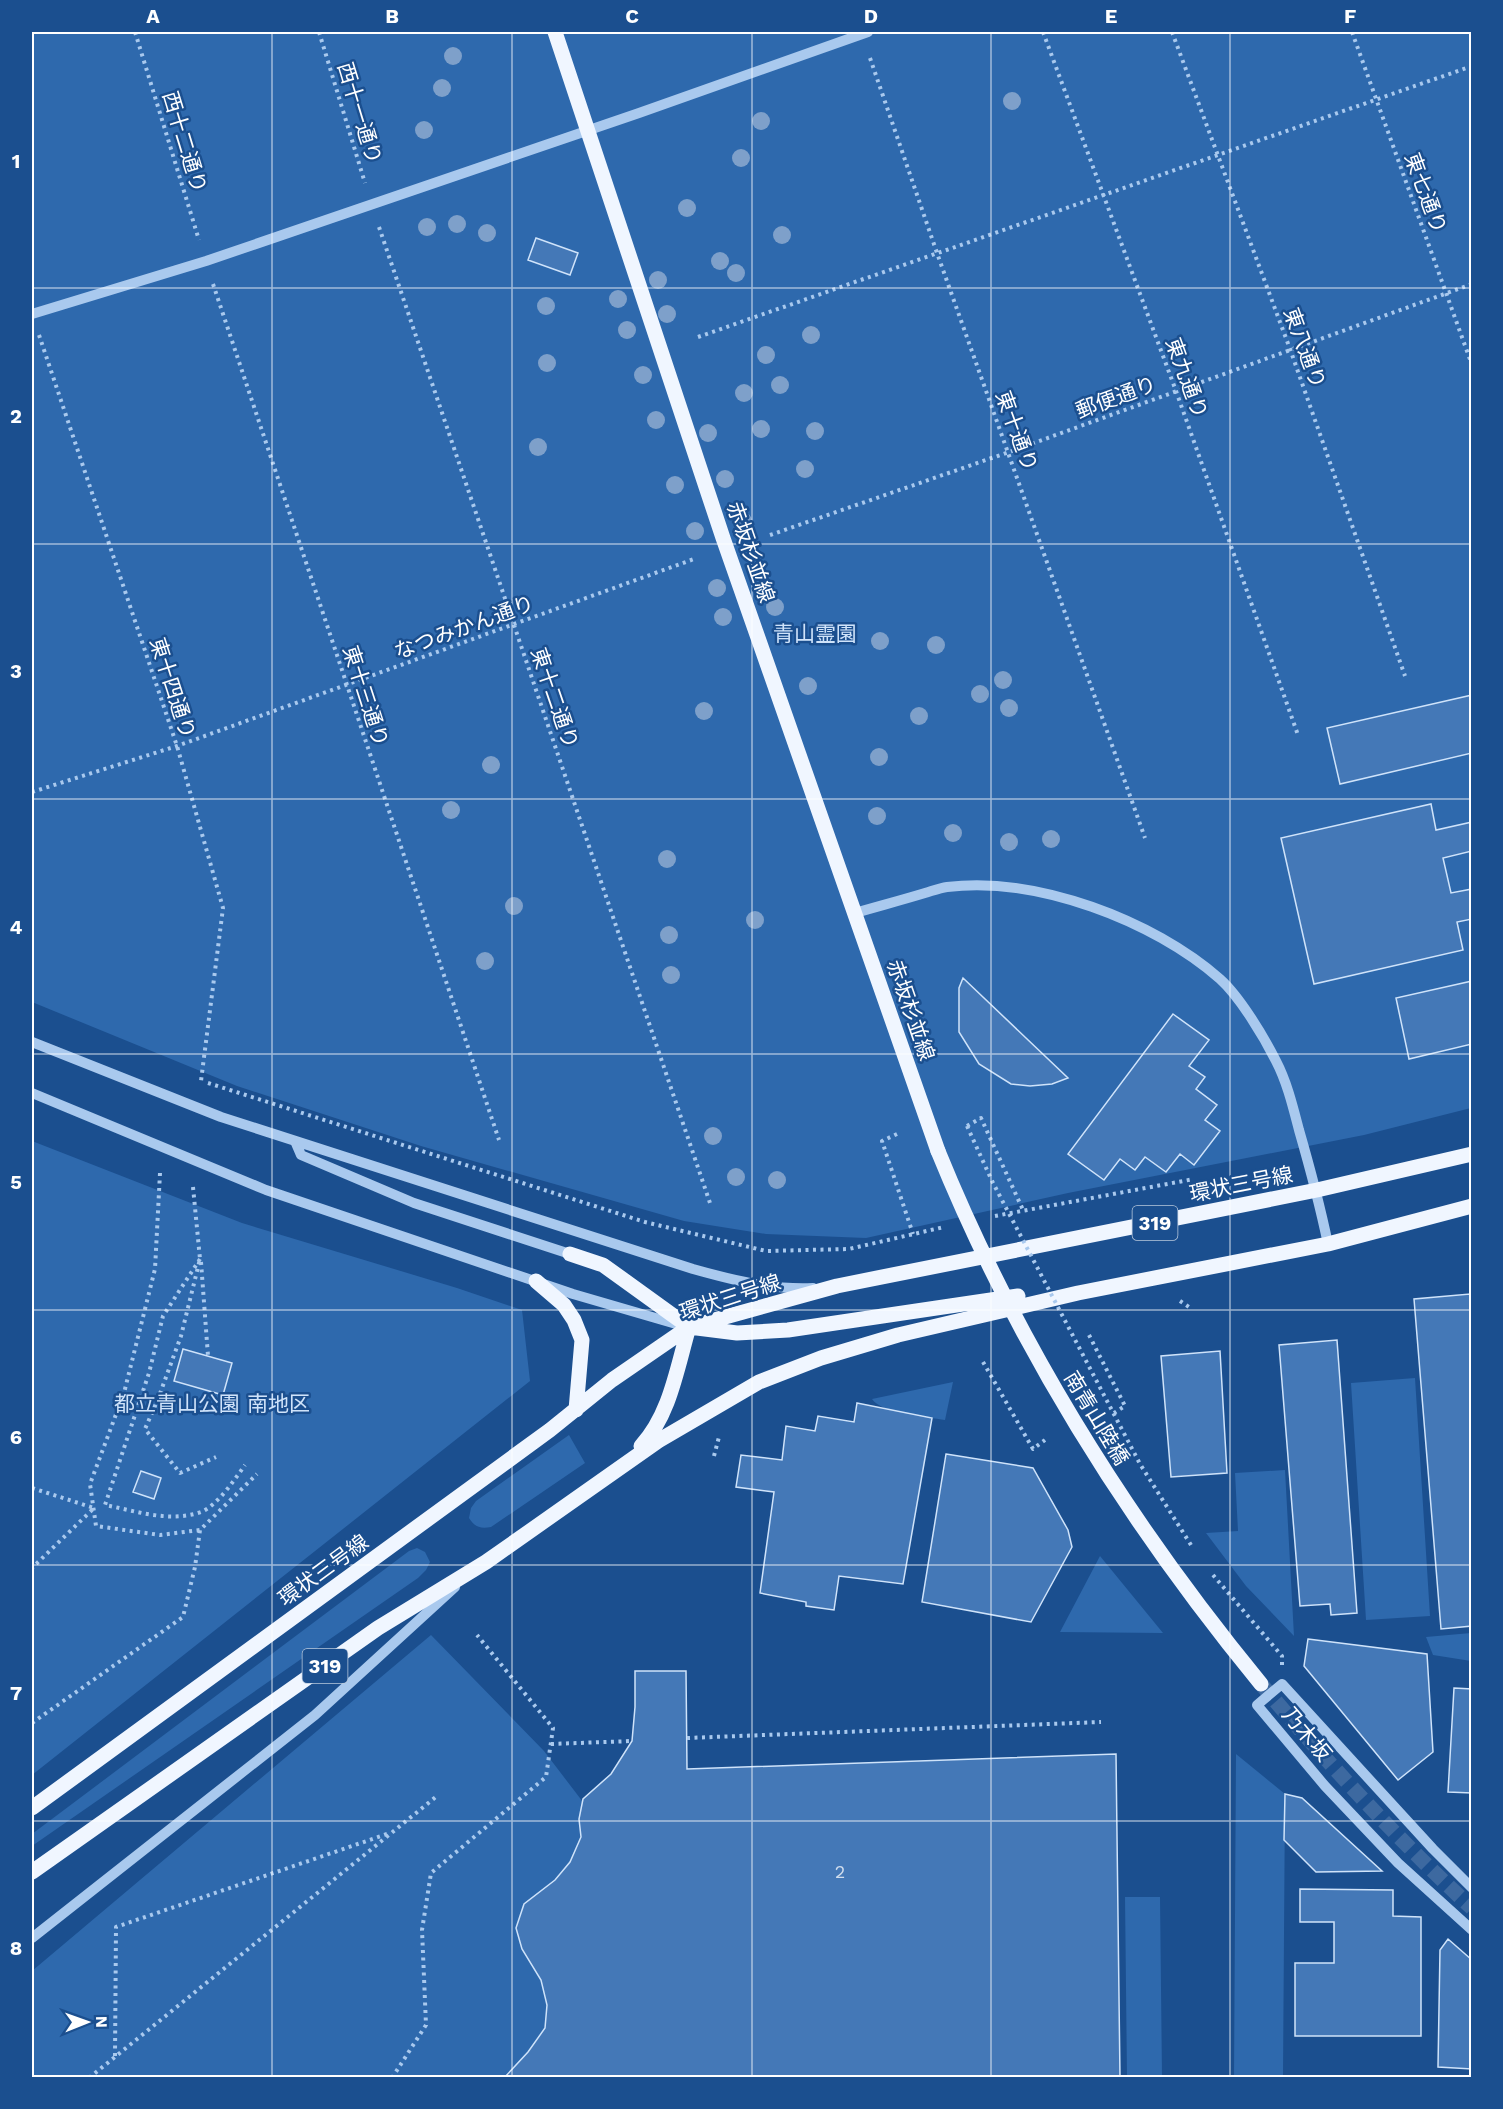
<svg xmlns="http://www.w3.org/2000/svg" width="1503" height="2109" font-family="'Work Sans','Noto Sans JP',sans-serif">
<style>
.green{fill:#2e69ad}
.building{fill:#4478b7;stroke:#cfe3fa;stroke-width:1.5}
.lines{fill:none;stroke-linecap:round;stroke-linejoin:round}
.major-tunnel{stroke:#3d69a0;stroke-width:15;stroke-dasharray:15 8;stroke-linecap:butt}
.path{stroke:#a9c9ee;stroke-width:4;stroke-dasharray:3 4.5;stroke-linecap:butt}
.minor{stroke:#a9c9ee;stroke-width:10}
.major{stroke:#f0f6ff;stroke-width:15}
.path-bridge{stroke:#a9c9ee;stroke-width:4;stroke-dasharray:3 4.5;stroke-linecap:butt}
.major-bridge{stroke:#f0f6ff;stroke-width:15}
.tree{fill:#7ea0ca}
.grid{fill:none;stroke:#fff;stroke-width:1.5;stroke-opacity:0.55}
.labels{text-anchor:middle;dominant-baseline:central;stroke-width:5;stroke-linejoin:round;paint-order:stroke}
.number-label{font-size:18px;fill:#d0dded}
.shield{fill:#1b4f8f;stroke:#bbcadd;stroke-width:1.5}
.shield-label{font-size:20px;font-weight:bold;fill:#fff}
.street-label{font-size:21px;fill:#fff;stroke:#1b4f8f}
.park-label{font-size:21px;fill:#cfe3fa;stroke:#1b4f8f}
.neatline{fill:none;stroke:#fff;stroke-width:2}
.grid-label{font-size:20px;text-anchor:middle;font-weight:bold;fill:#fff}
</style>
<rect width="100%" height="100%" fill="#1b4f8f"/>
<path class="green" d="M32 32H1471V1108L1364 1135 1068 1193 866 1238 766 1234 684 1221 421 1146 237 1086 32 1002Z
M32 1141 242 1223 457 1288 522 1310 530 1381 32 1775Z
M1415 1378 1430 1616 1366 1620 1351 1383Z
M953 1382 945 1420C927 1417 882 1414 872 1399Z
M569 1435 585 1463 491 1527C480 1529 475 1527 469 1518L471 1508 476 1501Z
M1285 1470 1294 1636 1246 1586 1206 1533 1238 1531 1235 1473Z
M417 1548 425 1552 430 1562 426 1570 418 1578 32 1846V1834L409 1551Z
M1100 1556 1163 1633 1060 1632Z
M1471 1633V1661L1433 1655 1426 1637Z
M431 1635 544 1751 793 2077 32 2078V1971Z
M1236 1754 1285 1794 1283 2077 1234 2078Z
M1125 1897H1160L1162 2077H1127Z"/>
<path class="building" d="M536 238 578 253 570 275 528 260Z
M1472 695V753L1340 784 1327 728Z
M1431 804 1436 830 1472 822V851L1443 858 1451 893 1472 889V919L1457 922 1463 950 1314 984 1281 838Z
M963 978 1068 1078 1052 1084 1030 1086 1011 1084 979 1064 959 1032V988Z
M1472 981V1044L1409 1059 1396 998Z
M1173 1014 1209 1040 1189 1066 1205 1077 1196 1089 1217 1105 1205 1120 1220 1131 1194 1165 1180 1154 1166 1172 1145 1157 1135 1170 1120 1159 1104 1180 1068 1154Z
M1470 1294 1472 1626 1441 1629 1414 1299Z
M1337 1340 1357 1613 1331 1615 1330 1604 1300 1606 1279 1345Z
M183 1349 232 1363 223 1395 174 1381Z
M1220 1351 1227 1473 1171 1477 1161 1356Z
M857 1403 932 1418 903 1584 839 1576 834 1610 806 1606V1602L760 1593 774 1492 736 1487 741 1455 782 1460 786 1426 815 1431 818 1416 854 1422Z
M946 1454 1033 1468 1068 1530 1072 1547 1031 1622 922 1602Z
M141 1471 161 1478 154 1499 133 1492Z
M1308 1639 1427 1654 1433 1752 1398 1780 1304 1666Z
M635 1671H686L687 1769 1116 1754 1120 2078H504L528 2052 545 2028 547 2005 541 1980 522 1949 516 1928 524 1904 555 1880 570 1862 581 1837 579 1819 583 1799 611 1774 632 1741 635 1707Z
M1454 1688 1472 1689V1793L1448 1792Z
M1285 1794 1302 1798 1382 1871 1316 1872 1284 1840Z
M1300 1889 1393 1890V1916L1421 1917V2036H1295V1963H1334V1922H1300Z
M1448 1939 1472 1960V2069L1438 2067 1440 1950Z"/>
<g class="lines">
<path class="major-tunnel" d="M1261 1684C1327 1762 1396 1838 1472 1908"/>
<path class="path" d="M135 32 199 240
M319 32 365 183
M1043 32 1176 391 1298 735
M1172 32 1290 349 1405 676
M1352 32 1472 365
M870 58 937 253 1145 838
M379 227 710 1203
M213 284 499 1140
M39 335 177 746 223 908 201 1081
M698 337 1472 66
M770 535 1009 452 1472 284
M32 792 177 746 694 559
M208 1083 645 1222 766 1251 849 1249 944 1227
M967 1126 981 1118 1023 1210
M160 1173 155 1269 124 1393 90 1484 96 1526 160 1535 200 1530 257 1474
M193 1187 200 1259 181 1336 158 1399 145 1429 180 1473 216 1457
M995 1216 1194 1179
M200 1259 163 1316 149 1373 105 1505C136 1511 169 1523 201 1512 217 1506 235 1479 245 1465
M201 1262 208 1356
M1180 1301 1189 1307
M983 1362 1033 1449 1045 1440
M714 1456 719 1437
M32 1488 94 1508 32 1568
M32 1723 183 1617 195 1567 200 1530
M687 1738 1101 1722
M551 1744 632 1741
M115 2056 116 1927 387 1834
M89 2078 437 1796
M392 2078 426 2025 422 1930 431 1873 546 1777 553 1728 477 1635"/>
<path class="minor" d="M32 314 206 261 639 113 868 32
M855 913C879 906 902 900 925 893 932 891 940 888 947 887 1036 876 1153 920 1220 979 1240 997 1264 1037 1276 1061 1287 1082 1293 1107 1299 1130 1310 1168 1320 1206 1328 1244
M32 1042 221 1117 693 1269C732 1280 772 1290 813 1288
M32 1093 266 1190 573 1294 683 1326
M295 1141 301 1155 414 1203 570 1254
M1472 1888 1433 1849 1282 1684 1257 1705 1325 1786 1398 1863 1472 1930
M32 1938 315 1715 455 1587"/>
<path class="major" d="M555 32 723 538 938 1151
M570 1254 603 1265 689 1327 737 1333 788 1330 1018 1296
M536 1281 564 1305 574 1320 582 1340 576 1410
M641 1446C670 1415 677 1368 689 1327
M32 1808 550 1430 612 1380 689 1327 837 1286 1317 1190 1472 1154
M32 1872 378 1628 486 1562 658 1441 759 1382 821 1358 898 1335 1078 1293 1328 1244 1472 1206"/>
<path class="path-bridge" d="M967 1126 992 1181 1140 1464 1191 1545
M897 1134 882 1141 913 1234
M1089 1335 1125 1406 1114 1413
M1213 1575 1282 1656V1666"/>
<path class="major-bridge" d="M938 1151C1017 1345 1128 1522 1261 1684"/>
</g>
<g class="tree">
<circle cx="453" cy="56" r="9"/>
<circle cx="442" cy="88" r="9"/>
<circle cx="1012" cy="101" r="9"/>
<circle cx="761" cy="121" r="9"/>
<circle cx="424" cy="130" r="9"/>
<circle cx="741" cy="158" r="9"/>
<circle cx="687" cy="208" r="9"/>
<circle cx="457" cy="224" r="9"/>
<circle cx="427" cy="227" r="9"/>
<circle cx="487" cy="233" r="9"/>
<circle cx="782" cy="235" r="9"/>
<circle cx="720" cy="261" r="9"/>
<circle cx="736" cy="273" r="9"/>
<circle cx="658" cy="280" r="9"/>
<circle cx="618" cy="299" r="9"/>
<circle cx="546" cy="306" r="9"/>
<circle cx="667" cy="314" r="9"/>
<circle cx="627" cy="330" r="9"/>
<circle cx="811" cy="335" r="9"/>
<circle cx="766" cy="355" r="9"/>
<circle cx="547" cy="363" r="9"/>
<circle cx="643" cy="375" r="9"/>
<circle cx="780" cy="385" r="9"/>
<circle cx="744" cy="393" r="9"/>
<circle cx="656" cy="420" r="9"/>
<circle cx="761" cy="429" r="9"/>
<circle cx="815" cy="431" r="9"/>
<circle cx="708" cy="433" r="9"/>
<circle cx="538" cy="447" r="9"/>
<circle cx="805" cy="469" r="9"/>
<circle cx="725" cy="479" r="9"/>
<circle cx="675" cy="485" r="9"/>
<circle cx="743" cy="521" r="9"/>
<circle cx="695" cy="531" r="9"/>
<circle cx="717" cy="588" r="9"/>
<circle cx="775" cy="607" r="9"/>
<circle cx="723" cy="617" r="9"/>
<circle cx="880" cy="641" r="9"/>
<circle cx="936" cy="645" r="9"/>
<circle cx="1003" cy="680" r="9"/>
<circle cx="808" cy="686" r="9"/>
<circle cx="980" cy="694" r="9"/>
<circle cx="1009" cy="708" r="9"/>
<circle cx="704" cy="711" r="9"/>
<circle cx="919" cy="716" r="9"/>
<circle cx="879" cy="757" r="9"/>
<circle cx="491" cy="765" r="9"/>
<circle cx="451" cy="810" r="9"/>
<circle cx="877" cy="816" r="9"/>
<circle cx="953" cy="833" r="9"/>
<circle cx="1051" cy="839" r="9"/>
<circle cx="1009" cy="842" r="9"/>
<circle cx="667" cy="859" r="9"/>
<circle cx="514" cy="906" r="9"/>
<circle cx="755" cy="920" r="9"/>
<circle cx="669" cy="935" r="9"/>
<circle cx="485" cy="961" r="9"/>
<circle cx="671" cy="975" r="9"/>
<circle cx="713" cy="1136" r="9"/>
<circle cx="736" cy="1177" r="9"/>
<circle cx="777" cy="1180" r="9"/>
</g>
<path class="grid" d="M272 32V2078M512 32V2078M752 32V2078M991 32V2078M1230 32V2078M32 288H1472M32 544H1472M32 799H1472M32 1054H1472M32 1310H1472M32 1565H1472M32 1821H1472"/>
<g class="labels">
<g class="number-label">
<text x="840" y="1871">2</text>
</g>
<g class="shield">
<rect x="1132.5" y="1206" width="45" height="34" rx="4.5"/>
<rect x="302.5" y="1649" width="45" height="34" rx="4.5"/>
</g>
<g class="shield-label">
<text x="1155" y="1223">319</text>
<text x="325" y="1666">319</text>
</g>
<g class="street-label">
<text transform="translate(360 113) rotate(73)">西十一通り</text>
<text transform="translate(185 142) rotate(73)">西十二通り</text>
<text transform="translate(1426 193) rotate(70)">東七通り</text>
<text transform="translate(1305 348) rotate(70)">東八通り</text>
<text transform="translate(1187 378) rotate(70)">東九通り</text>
<text transform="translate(1116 397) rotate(-20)">郵便通り</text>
<text transform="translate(1017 431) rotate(70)">東十通り</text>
<text transform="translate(751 552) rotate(71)">赤坂杉並線</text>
<text transform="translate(464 627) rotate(-20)">なつみかん通り</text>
<text transform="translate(173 688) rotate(72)">東十四通り</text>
<text transform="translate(366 696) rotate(72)">東十三通り</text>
<text transform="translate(555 698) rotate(71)">東十二通り</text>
<text transform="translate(911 1010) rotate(71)">赤坂杉並線</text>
<text transform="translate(1241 1184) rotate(-11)">環状三号線</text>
<text transform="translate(730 1297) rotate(-18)">環状三号線</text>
<text transform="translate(1097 1418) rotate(59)">南青山陸橋</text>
<text transform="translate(323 1570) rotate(-36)">環状三号線</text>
<text transform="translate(1307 1734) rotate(50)">乃木坂</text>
</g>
<g class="park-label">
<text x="815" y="633">青山霊園</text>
<text x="212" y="1403">都立青山公園 南地区</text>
</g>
</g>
<rect width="1503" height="2109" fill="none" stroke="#1b4f8f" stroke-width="66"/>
<g transform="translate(87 2022) rotate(89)" stroke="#1b4f8f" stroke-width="4.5" paint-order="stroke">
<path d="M0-4.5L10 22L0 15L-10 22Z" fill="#ffffff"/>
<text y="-9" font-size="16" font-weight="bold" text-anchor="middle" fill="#ffffff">N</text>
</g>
<rect x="33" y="33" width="1437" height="2043" class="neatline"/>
<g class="grid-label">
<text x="153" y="23">A</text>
<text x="392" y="23">B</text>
<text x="632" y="23">C</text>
<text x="871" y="23">D</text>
<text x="1111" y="23">E</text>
<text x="1350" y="23">F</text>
<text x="16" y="168">1</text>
<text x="16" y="423">2</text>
<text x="16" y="678">3</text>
<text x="16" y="934">4</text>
<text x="16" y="1189">5</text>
<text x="16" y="1444">6</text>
<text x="16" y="1700">7</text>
<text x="16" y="1955">8</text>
</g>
</svg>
